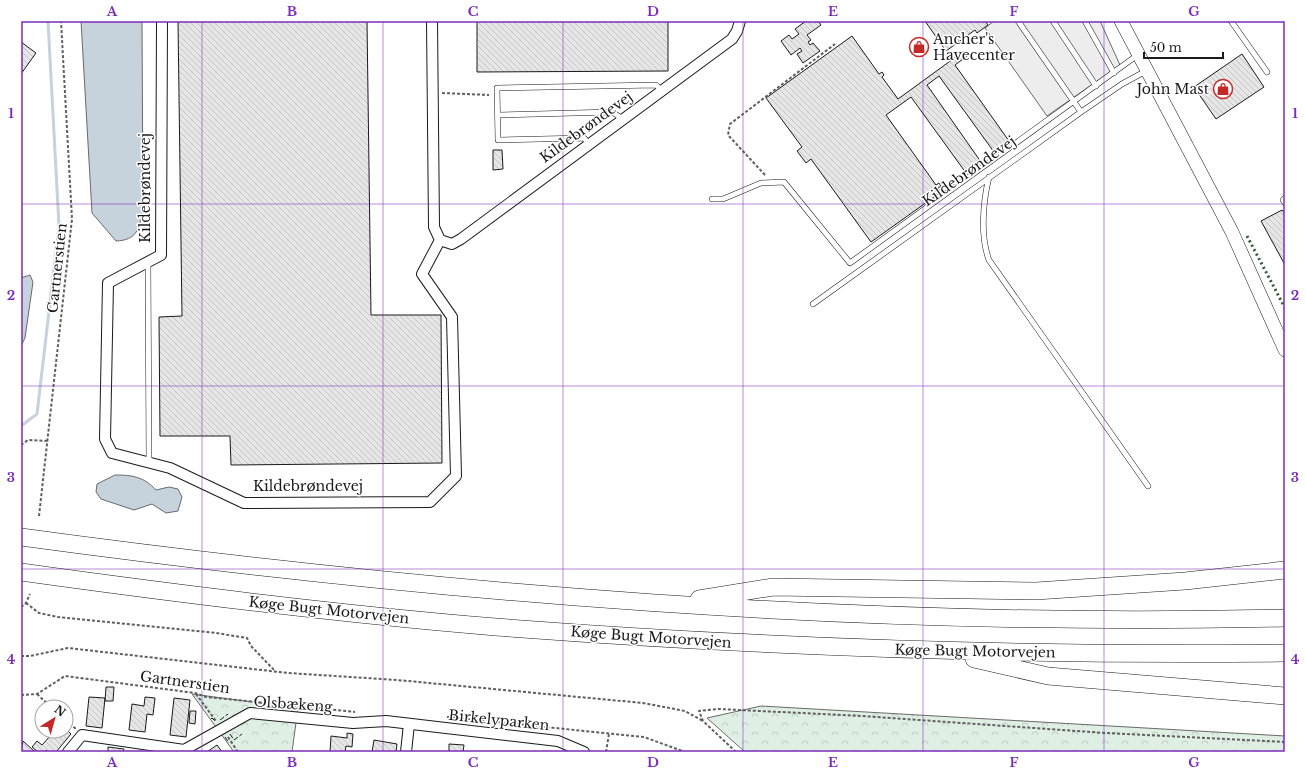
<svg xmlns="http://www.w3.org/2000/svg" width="1306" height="773" font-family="'Libre Baskerville',serif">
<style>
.park{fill:url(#park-crowns);stroke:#6a6a6a}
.parking{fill:#ededed;stroke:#6a6a6a}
.water{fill:#c6d2dc;stroke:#6a6a6a}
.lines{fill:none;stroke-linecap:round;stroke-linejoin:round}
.stream{stroke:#c6d2dc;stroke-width:3}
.building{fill:url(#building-back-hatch);stroke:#1a1a1a}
.lane-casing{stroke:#1a1a1a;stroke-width:6}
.street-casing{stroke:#1a1a1a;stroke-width:12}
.secondary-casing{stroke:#1a1a1a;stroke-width:14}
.highway-casing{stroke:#1a1a1a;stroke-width:18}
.path{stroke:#5f5f5f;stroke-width:2;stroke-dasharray:3 2;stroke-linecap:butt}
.lane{stroke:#fff;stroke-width:5}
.street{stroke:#fff;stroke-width:10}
.secondary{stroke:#fff;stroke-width:13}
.highway{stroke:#fff;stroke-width:17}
.hedge{stroke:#2b5a34;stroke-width:3;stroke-dasharray:2 3;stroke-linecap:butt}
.fence{stroke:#1a1a1a;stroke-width:1;stroke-dasharray:5 2;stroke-linecap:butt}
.grid{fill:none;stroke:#7b2cbf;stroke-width:1;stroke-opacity:0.55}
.labels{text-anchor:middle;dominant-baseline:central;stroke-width:3;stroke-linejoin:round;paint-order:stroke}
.poi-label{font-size:14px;fill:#1a1a1a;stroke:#fff;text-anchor:start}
.street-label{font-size:14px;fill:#1a1a1a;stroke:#fff}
.neatline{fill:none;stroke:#7b2cbf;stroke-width:1.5}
.grid-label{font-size:13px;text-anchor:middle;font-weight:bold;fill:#7b2cbf}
</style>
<defs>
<pattern id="park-crowns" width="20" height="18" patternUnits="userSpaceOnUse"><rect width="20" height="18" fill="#e0efe3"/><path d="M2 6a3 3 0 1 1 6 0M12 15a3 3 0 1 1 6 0" fill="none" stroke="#c0ccc2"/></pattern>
<pattern id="building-back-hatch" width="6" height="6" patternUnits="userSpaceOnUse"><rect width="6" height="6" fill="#e6e6e6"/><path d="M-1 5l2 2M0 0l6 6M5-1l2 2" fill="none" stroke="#c5c5c5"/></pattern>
</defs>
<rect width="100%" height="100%" fill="#fff"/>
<path class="park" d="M192 694 298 708 292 752H234Z
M761 706 1285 736V752H745L707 718Z"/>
<path class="parking" d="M994 21H1100L1120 65 1047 116 985 28Z"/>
<path class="water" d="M81 21H142L143 212C138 230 137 240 116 241L92 213Z
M30 275 33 282 25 338 21 346V278Z
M115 475C133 475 144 477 156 490L169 487 178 489 182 497 178 511 166 513 152 504 134 510 101 499 96 492 97 484Z"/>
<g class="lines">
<path class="stream" d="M21 426 37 414 59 226 48 21"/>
</g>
<path class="building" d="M178 21H367L371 315H441L442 463 231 465 230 436H160L159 317 182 316Z
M477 21H668V71L477 72Z
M806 21H818L821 25 807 35 811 40 808 42 810 45 813 43 820 51 803 63 797 54 802 51 800 48 791 55 781 41 789 35 792 39 799 34 795 29Z
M925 21H985L988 25 977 33 975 30 946 51Z
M852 36 879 74 882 72 884 75 882 77 898 99 964 51 967 56 955 65 1009 141 994 152 939 76 927 85 981 162 966 173 911 97 886 115 936 185 939 183 941 186 938 188 941 192 871 242 811 159 806 163 797 151 802 147 766 98Z
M21 42 36 53 21 74Z
M1242 54 1264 87 1216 119 1194 87Z
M493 150H502L503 169 493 170Z
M1282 210 1285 214V265L1261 221Z
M106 687H114L113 701H105Z
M89 697 105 698 102 728 86 726Z
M145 697 155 698 153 715 147 714 145 732 129 730 132 704 144 706Z
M174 698 190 700 186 737 170 735Z
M190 711H196L195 724 189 723Z
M66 729 71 734 56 752H48L46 750 45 752H38L32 747 37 741 42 745 51 735 47 731H66Z
M347 733 353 734 352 747 346 746 345 752H330L331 736 347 738Z
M374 740 397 744 396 752H372Z
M23 741 34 751 33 752H21Z
M449 744 464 745 463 752H449Z
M217 745 222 752H207Z
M108 747 124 749 123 752H108Z"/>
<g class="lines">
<g class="lane-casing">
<path id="lane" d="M1018 21 1081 112
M1053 21 1096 86
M1085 21 1114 73
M1231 21 1267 72
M498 115 612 112 623 119
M589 144 584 138 498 140 497 88 656 85 662 91
M989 177C983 202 980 236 989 260L1148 486
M1285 198 1283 200 1285 203
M712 199H723L761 183 784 182 850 263 1139 54
M148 262 149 463
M813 304 1081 112 1122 84 1146 71"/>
</g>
<g class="street-casing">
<path id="street" d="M162 21 161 255 108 283 105 439 112 453 170 468 244 503 430 502 456 476 452 317 422 274 440 240
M432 21 434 227 440 240 452 244 461 239 732 39 737 31 740 21
M68 752 82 735 184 750 250 713 353 723 386 721 558 741 584 752
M406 752 409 724"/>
</g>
<g class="secondary-casing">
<path id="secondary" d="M1121 21 1232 232 1285 350"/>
</g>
<g class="highway-casing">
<path id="highway" d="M21 537C440 594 862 628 1285 618
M21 572C179 594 337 614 496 627 758 647 1021 656 1285 653
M699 599 773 587 1036 591 1185 581 1285 570
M974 659 1048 676 1285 696"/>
</g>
<path class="path" d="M442 93 489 95
M765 175 728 135 730 124 835 44
M21 445 28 440 48 441
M39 516 72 219 61 21
M26 603 39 613 58 617 216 633 247 638 251 646 275 671
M21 607 26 603 30 594
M21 656H30L68 648 288 673 397 680 643 703 685 711 703 721
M37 694 51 707
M196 694 216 721
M21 695 37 694 65 676 195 693 206 697 355 712
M447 717 644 737 685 752
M66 720 76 729
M228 737 238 752
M606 752 609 734
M736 752 703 721 699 711 719 709 862 716 1105 733 1285 742"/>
<use href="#lane" class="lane"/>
<use href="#street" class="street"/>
<use href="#secondary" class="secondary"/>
<use href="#highway" class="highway"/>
<path class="hedge" d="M1247 236 1285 308"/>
<path class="fence" d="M211 719 212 718 215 721
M220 720 228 714
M230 734 234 740 242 734
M225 737 229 743"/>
</g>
<path class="grid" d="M202 21V752M383 21V752M563 21V752M743 21V752M923 21V752M1104 21V752M21 204H1285M21 386H1285M21 569H1285"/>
<defs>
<g id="shop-ring" transform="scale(1)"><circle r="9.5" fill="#fff" stroke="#c62828" stroke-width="1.5"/><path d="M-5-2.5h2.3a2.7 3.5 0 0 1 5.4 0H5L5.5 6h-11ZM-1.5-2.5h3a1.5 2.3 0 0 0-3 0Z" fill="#c62828"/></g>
</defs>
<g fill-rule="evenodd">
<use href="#shop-ring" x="919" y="47"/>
<use href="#shop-ring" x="1223" y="89"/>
</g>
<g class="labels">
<g class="poi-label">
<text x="933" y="39">Ancher's<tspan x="933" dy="16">Havecenter</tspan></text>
<text x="1209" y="89" text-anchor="end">John Mast</text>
</g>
<g class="street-label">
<text transform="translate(586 127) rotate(-36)">Kildebrøndevej</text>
<text transform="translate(969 171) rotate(-35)">Kildebrøndevej</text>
<text transform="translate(145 188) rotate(-90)">Kildebrøndevej</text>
<text transform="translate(57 268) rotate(-84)">Gartnerstien</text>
<text x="308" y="486">Kildebrøndevej</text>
<text transform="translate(329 610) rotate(6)">Køge Bugt Motorvejen</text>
<text transform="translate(651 637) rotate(4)">Køge Bugt Motorvejen</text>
<text transform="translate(975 651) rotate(1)">Køge Bugt Motorvejen</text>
<text transform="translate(185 682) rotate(8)">Gartnerstien</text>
<text transform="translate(293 704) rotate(4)">Olsbækeng</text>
<text transform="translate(499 720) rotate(6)">Birkelyparken</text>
</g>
</g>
<rect width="1306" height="773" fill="none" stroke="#ffffff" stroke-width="44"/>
<g transform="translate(54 719) rotate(37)"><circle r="19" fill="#ffffff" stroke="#a3a3a3"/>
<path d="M0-3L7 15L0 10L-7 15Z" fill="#c62828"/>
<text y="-6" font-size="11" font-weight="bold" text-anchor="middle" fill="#1a1a1a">N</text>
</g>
<path d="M1144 52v6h79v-6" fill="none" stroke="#1a1a1a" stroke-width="2"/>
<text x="1150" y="52" font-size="12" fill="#1a1a1a" stroke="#ffffff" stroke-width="3" paint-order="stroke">50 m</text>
<rect x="22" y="22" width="1262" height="729" class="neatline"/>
<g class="grid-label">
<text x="112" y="16">A</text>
<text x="292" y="16">B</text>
<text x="473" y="16">C</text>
<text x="653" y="16">D</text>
<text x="833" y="16">E</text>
<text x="1014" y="16">F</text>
<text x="1194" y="16">G</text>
<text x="11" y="118">1</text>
<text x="1295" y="118">1</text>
<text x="11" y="300">2</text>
<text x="1295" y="300">2</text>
<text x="11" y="482">3</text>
<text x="1295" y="482">3</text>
<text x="11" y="664">4</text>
<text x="1295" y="664">4</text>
<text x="112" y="767">A</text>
<text x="292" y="767">B</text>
<text x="473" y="767">C</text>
<text x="653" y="767">D</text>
<text x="833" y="767">E</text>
<text x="1014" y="767">F</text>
<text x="1194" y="767">G</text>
</g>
</svg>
